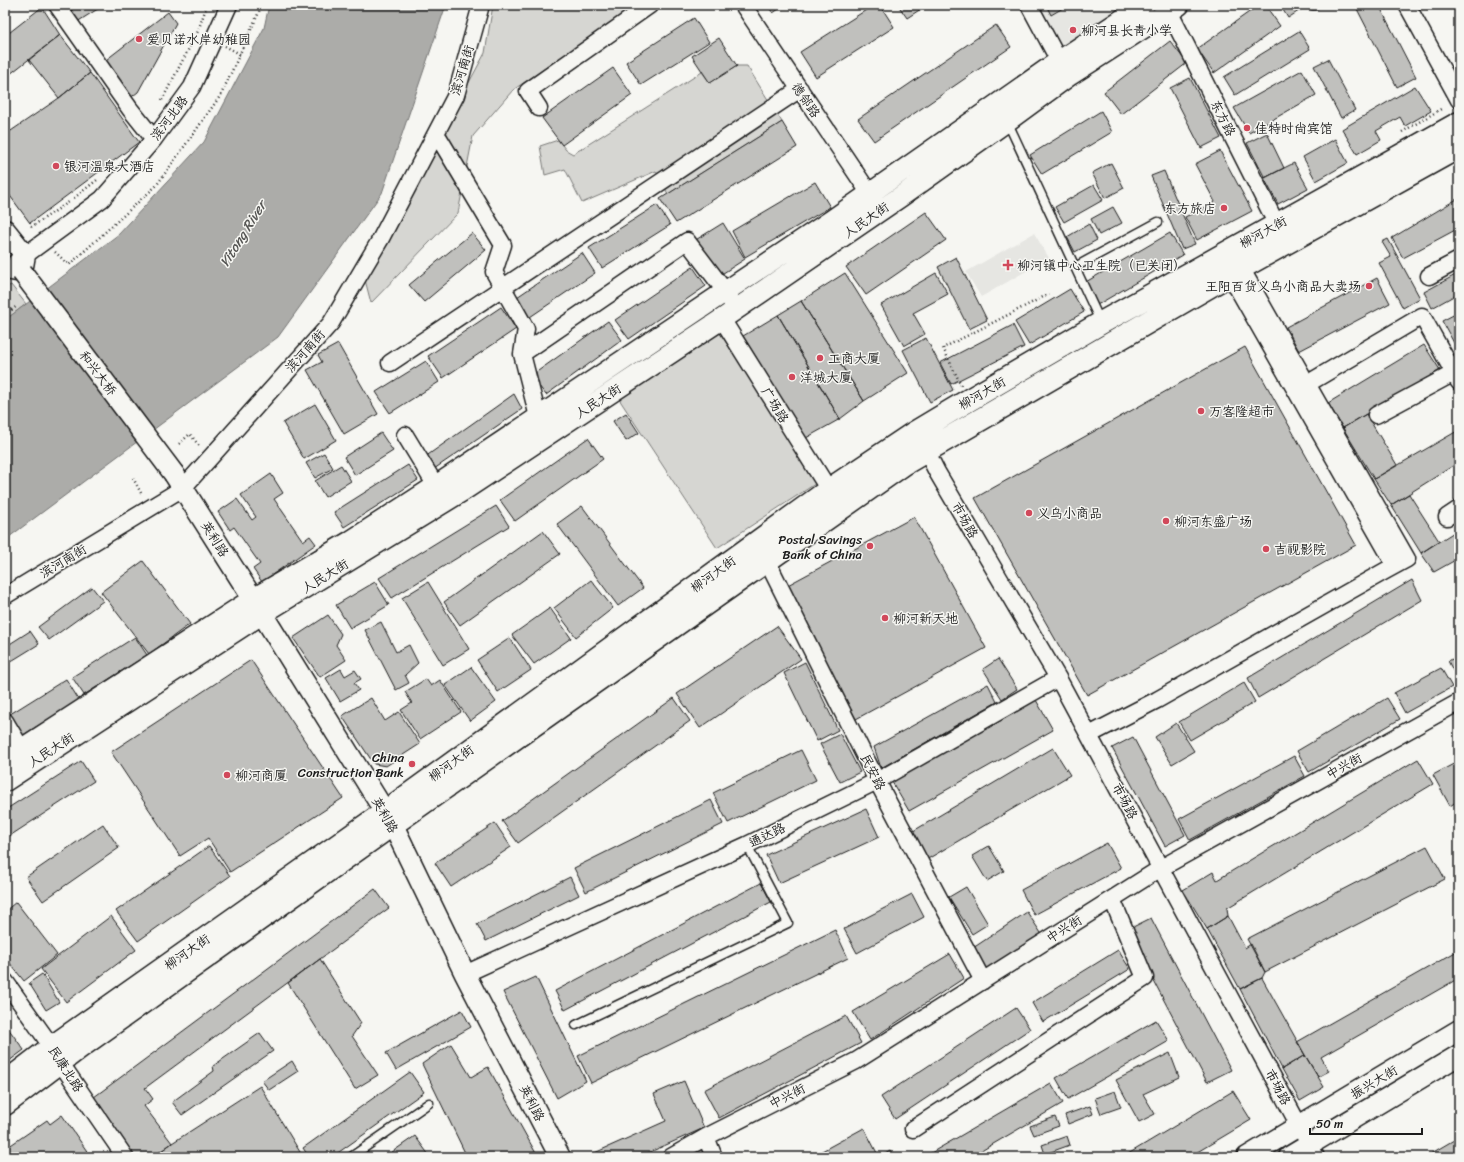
<svg xmlns="http://www.w3.org/2000/svg" width="1464" height="1162" font-family="Sriracha,'LXGW WenKai TC',sans-serif">
<style>
.built{fill:#e6e6e2}
.green{fill:#d6d6d2;stroke:#797977}
.water{fill:#acaca9;stroke:#727271}
.building{fill:#c0c0bd;stroke:#1c1c1c}
.lines{fill:none;stroke-linecap:round;stroke-linejoin:round}
.service-casing{stroke:#1c1c1c;stroke-width:11}
.minor-casing{stroke:#1c1c1c;stroke-width:19}
.tertiary-casing{stroke:#1c1c1c;stroke-width:23}
.primary-casing{stroke:#1c1c1c;stroke-width:25}
.path{stroke:#1c1c1c;stroke-width:2.5;stroke-dasharray:1 3;stroke-linecap:butt}
.service{stroke:#f6f6f2;stroke-width:8}
.minor{stroke:#f6f6f2;stroke-width:16}
.tertiary{stroke:#f6f6f2;stroke-width:20}
.primary{stroke:#f6f6f2;stroke-width:22}
.tertiary-bridge-casing{stroke:#1c1c1c;stroke-width:23;stroke-linecap:butt}
.tertiary-bridge{stroke:#f6f6f2;stroke-width:20}
.poi-dot{fill:#d1495b;stroke:#f6f6f2;stroke-width:1.5}
.labels{text-anchor:middle;dominant-baseline:central;stroke-width:3;stroke-linejoin:round;paint-order:stroke}
.poi-label{font-size:13px;fill:#1c1c1c;stroke:#f6f6f2;text-anchor:start}
.street-label{font-size:13px;fill:#1c1c1c;stroke:#f6f6f2}
.water-label{font-size:14px;font-style:italic;fill:#565654;stroke:#f6f6f2}
</style>
<rect width="100%" height="100%" fill="#f6f6f2"/>
<filter id="ink" filterUnits="userSpaceOnUse"><feTurbulence type="fractalNoise" baseFrequency=".025" numOctaves="2"/><feDisplacementMap in="SourceGraphic" scale="8" xChannelSelector="R" yChannelSelector="G"/><feConvolveMatrix kernelMatrix="1 2 1 2 8 2 1 2 1" color-interpolation-filters="sRGB"/></filter>
<g filter="url(#ink)">
<path class="built" d="M1037 5H1132L1061 54Z
M1034 233 1049 258 981 297 966 272Z"/>
<path class="green" d="M493 5H634L608 25 513 90 473 136 458 213 371 303 364 276 485 53Z
M737 66H747L782 122 668 194 656 171 582 203 565 169 545 175 540 146 558 140 566 150 573 154 702 72 710 83Z
M11 285 26 304 5 320V288Z
M720 333 818 482 717 548 619 399Z"/>
<path class="water" d="M269 5H446L382 193 278 337 5 540V320L119 234 204 142 264 28Z"/>
<path class="building" d="M66 5H104L77 22Z
M767 5H785L773 13Z
M874 5H880L894 27 816 77 800 52Z
M898 5H927L907 18Z
M1046 5H1068L1051 15Z
M1259 5H1265L1280 26 1214 73 1197 49Z
M1280 5H1308L1288 18Z
M1355 5H1379L1416 77 1397 87Z
M42 7 60 35 5 78V36Z
M168 12 176 23 138 92 129 99 102 63Z
M694 18 709 42 641 85 626 62Z
M996 25 1011 47 874 141 858 119Z
M1299 31 1310 49 1235 95 1224 77Z
M60 35 90 73 59 98 29 60Z
M719 38 737 66 710 83 692 56Z
M1170 41 1187 63 1121 114 1104 92Z
M1459 50V59L1455 52Z
M1328 59 1355 110 1341 118 1314 66Z
M613 68 632 95 562 145 542 118Z
M1302 70 1316 95 1249 133 1234 108Z
M90 73 139 142 30 223 5 189V135L59 98Z
M1190 78 1221 138 1201 148 1170 88Z
M1415 86 1431 111 1405 126 1400 117 1376 131 1381 140 1357 154 1342 129Z
M1101 111 1112 132 1042 174 1030 155Z
M782 122 797 147 676 223 660 199Z
M1267 133 1284 168 1265 178 1247 143Z
M1335 139 1348 163 1316 181 1303 157Z
M1220 151 1252 211 1197 240 1185 217 1215 202 1195 164Z
M1111 163 1124 188 1105 198 1092 173Z
M1294 163 1308 188 1278 204 1264 178Z
M1164 171 1195 244 1182 249 1151 176Z
M815 182 830 207 745 257 732 231Z
M1094 185 1103 200 1064 222 1055 207Z
M1457 199 1459 202V228L1403 258 1392 238Z
M657 205 670 225 602 268 589 248Z
M1113 207 1122 223 1099 235 1091 219Z
M926 212 946 240 866 295 846 267Z
M723 223 745 259 717 277 694 241Z
M1089 224 1097 240 1075 252 1067 237Z
M472 233 486 250 424 302 409 285Z
M1170 233 1183 255 1097 305 1084 283Z
M1388 239 1420 298 1403 308 1379 263 1391 257 1382 242Z
M582 253 595 273 527 319 514 299Z
M956 257 987 320 969 329 938 267Z
M693 267 706 286 629 339 615 320Z
M845 273 908 373 864 401 801 301Z
M936 273 948 294 913 313 925 334 904 346 881 305Z
M1459 273V293L1432 308 1424 292Z
M1377 278 1390 303 1299 351 1286 327Z
M1070 289 1084 312 1029 345 1015 322Z
M801 301 864 401 840 419 778 315Z
M501 307 516 329 443 378 428 356Z
M1459 312V340L1454 343 1442 321Z
M778 315 840 419 806 438 743 336Z
M608 321 622 340 546 395 531 376Z
M1013 325 1024 347 951 384 940 363Z
M926 338 953 390 930 402 903 350Z
M338 344 378 414 344 434 307 370 322 362 318 355Z
M1424 345 1440 370 1343 428 1328 403Z
M1245 347 1356 545 1087 695 975 498Z
M426 361 439 382 390 413 376 392Z
M514 394 522 409 434 469 425 457Z
M315 404 336 440 304 459 283 423Z
M626 413 639 433 626 441 613 421Z
M1366 414 1397 465 1374 479 1343 428Z
M1459 430V462L1391 505 1374 479Z
M381 433 393 451 355 475 344 457Z
M588 438 603 459 515 521 500 500Z
M324 453 333 468 315 478 306 463Z
M341 465 351 481 325 497 315 481Z
M408 465 418 480 344 527 334 512Z
M271 474 283 493 274 499 303 541 310 536 316 544 262 582 253 569 260 564 234 527 230 530 218 512 237 499 252 520 256 517 241 495Z
M1409 494 1439 541 1421 553 1391 505Z
M496 506 509 526 392 598 379 578Z
M582 506 643 588 618 606 557 524Z
M914 517 986 648 856 719 784 587Z
M1459 529V558L1434 572 1421 553Z
M543 531 560 554 460 625 444 602Z
M143 561 190 624 149 654 101 592Z
M591 580 613 608 576 637 554 608Z
M1412 580 1422 600 1258 698 1248 678Z
M375 582 389 605 350 628 336 605Z
M428 582 469 649 443 665 402 598Z
M92 587 103 601 49 640 38 627Z
M550 608 571 638 534 664 512 635Z
M328 615 341 634 336 645 346 660 320 677 293 638Z
M381 622 396 652 409 645 418 663 405 675 409 683 396 690 365 630Z
M777 626 801 659 700 728 677 694Z
M30 631 39 644 5 665V647Z
M135 637 147 655 84 695 72 677Z
M510 638 531 670 498 692 477 660Z
M1459 656V682L1448 661Z
M998 659 1017 689 1002 699 983 669Z
M251 660 343 798 230 872 208 838 180 856 111 752Z
M805 662 838 730 817 741 784 673Z
M471 667 496 702 470 721 445 685Z
M1441 668 1452 687 1405 713 1394 693Z
M341 669 345 676 355 670 361 679 354 683 359 690 340 701 326 678Z
M66 679 79 700 20 737 7 716Z
M426 679 431 686 440 680 461 712 420 739 401 710 412 703 405 692Z
M1244 683 1255 702 1190 740 1179 722Z
M988 684 997 702 881 768 874 747Z
M371 698 385 721 399 712 420 744 386 766 374 764 342 716Z
M674 698 690 721 518 843 502 821Z
M1387 698 1400 719 1309 772 1297 751Z
M1036 700 1053 730 909 811 892 782Z
M1176 723 1194 751 1172 764 1155 737Z
M840 734 860 772 840 782 820 744Z
M1133 737 1185 835 1165 846 1112 748Z
M1053 748 1070 775 926 860 910 833Z
M801 750 816 780 728 823 713 793Z
M1294 756 1305 776 1190 840 1179 819Z
M1418 759 1433 784 1227 908 1228 916 1207 929 1183 890 1213 872 1217 880Z
M81 761 94 781 5 839V810Z
M1459 761V800L1450 806 1433 775Z
M711 800 723 824 586 892 574 868Z
M866 809 879 837 779 883 766 855Z
M495 823 511 847 451 887 435 863Z
M103 824 119 848 43 901 26 877Z
M1107 843 1121 868 1034 915 1021 890Z
M209 846 230 876 138 941 116 911Z
M989 846 1004 871 987 881 972 856Z
M1427 846 1445 879 1265 972 1247 939Z
M570 877 579 895 486 941 477 924Z
M761 883 771 902 565 1010 555 991Z
M966 887 988 924 972 934 949 897Z
M375 889 389 908 145 1088 153 1099 144 1106 172 1143 153 1157H132L90 1100Z
M912 894 924 917 857 953 844 929Z
M16 902 57 955 24 981 5 957V911Z
M1027 912 1043 936 985 973 970 950Z
M111 916 136 950 66 1002 41 969Z
M1228 916 1245 948 1251 944 1265 972 1262 978 1240 989 1207 929Z
M1151 918 1231 1070 1207 1082 1127 930Z
M835 930 848 958 591 1083 578 1056Z
M1118 950 1130 969 1043 1022 1032 1003Z
M1459 950V978L1321 1057 1329 1071 1318 1077 1297 1042Z
M950 954 964 978 870 1040 853 1012Z
M320 959 361 1023 352 1036 378 1075 355 1089 288 983Z
M42 974 59 1002 46 1010 29 983Z
M536 977 586 1081 557 1098 503 992Z
M1262 978 1305 1055 1282 1069 1240 989Z
M1016 1008 1030 1029 895 1119 881 1097Z
M462 1010 471 1027 396 1070 386 1053Z
M846 1016 861 1043 719 1118 704 1090Z
M1156 1020 1169 1041 1068 1099 1056 1078Z
M5 1024 24 1050 5 1064Z
M260 1033 273 1051 182 1115 172 1102 214 1071 213 1066Z
M451 1044 471 1077 488 1067 538 1157H467L422 1064Z
M1170 1053 1179 1077 1143 1094 1155 1114 1139 1122 1116 1080Z
M1305 1055 1324 1087 1300 1101 1282 1069Z
M292 1061 298 1071 269 1090 262 1081Z
M410 1072 424 1092 332 1157H309L303 1148Z
M684 1081 704 1128 639 1157H591L590 1155 666 1121 654 1094Z
M1051 1083 1063 1103 971 1157H924Z
M260 1086 303 1157H153L172 1143Z
M1115 1091 1121 1107 1101 1114 1095 1098Z
M1233 1091 1251 1120 1189 1157H1123Z
M1090 1106 1093 1114 1068 1124 1065 1115Z
M62 1115 91 1157H5V1149L47 1120 50 1124Z
M1055 1117 1059 1126 1034 1135 1030 1126Z
M864 1128 877 1153 870 1157H811Z
M415 1136 429 1155 427 1157H385Z
M1067 1136 1070 1145 1045 1154 1042 1145Z
M1459 1137V1157H1425Z
M890 1151 894 1157H880Z"/>
<g class="lines">
<g class="service-casing">
<path id="service" d="M1313 5H1314
M1007 121 1101 323
M1075 267 1158 222
M576 1025 788 923 747 845
M351 1157 429 1103"/>
</g>
<g class="minor-casing">
<path id="minor" d="M57 5 130 109 154 139
M743 5 870 194
M1029 5 1059 61
M1407 5 1459 100
M1169 11 1277 225
M539 108 528 91 650 5
M439 138 503 245 494 272 526 329 522 354 538 417 543 426
M16 262 102 199 154 139 192 87 229 5
M1230 275 1395 565
M1429 276 1459 260
M722 319 829 490
M522 354 687 241 725 291 731 302
M390 363 800 89
M1307 384 1422 316 1459 382
M1376 415 1454 373
M405 435 436 486
M926 450 937 472 1058 678 1316 1157
M1447 517 1459 509
M767 561 877 781 983 981
M5 596 183 488 331 323 380 240 456 95 481 5
M5 721 21 748
M1089 735 1157 700 1385 571 1407 559 1241 268
M465 974 747 845 877 781 1058 678
M5 981 52 1047 60 1062 125 1157
M913 1129 1145 978 1112 899
M706 1137 714 1157
M671 1157 706 1137 856 1061 1161 868 1459 702"/>
</g>
<g class="tertiary-casing">
<path id="tertiary" d="M5 230 25 255 22 272 5 269
M174 474 253 599 393 825 465 974 560 1157
M5 760 253 599 351 541 436 486 832 220 1059 61 1144 5
M5 781 257 617 464 490 722 319 900 197 1007 121 1070 75 1179 5
M1247 1157 1459 1030
M1289 1157 1459 1055"/>
</g>
<g class="primary-casing">
<path id="primary" d="M5 1083 52 1047 385 812 829 490 914 433 969 400 1101 323 1459 123
M5 1104 80 1047 379 834 904 464 1241 268 1459 147"/>
</g>
<path class="path" d="M225 46 240 54
M162 100 198 31 207 5
M1402 132 1441 109
M74 198 97 180
M31 227 69 202
M55 252 69 265 156 186 221 95 259 12 261 5
M5 315 17 306
M961 385 943 348 1049 294
M179 444 190 434 200 447
M133 478 142 495"/>
<use href="#service" class="service"/>
<use href="#minor" class="minor"/>
<use href="#tertiary" class="tertiary"/>
<use href="#primary" class="primary"/>
<g class="tertiary-bridge-casing">
<path id="tertiary-bridge" d="M22 272 174 474"/>
</g>
<use href="#tertiary-bridge" class="tertiary-bridge"/>
</g>
</g>
<g class="poi-dot">
<circle cx="1073" cy="30" r="4"/>
<circle cx="139" cy="39" r="4"/>
<circle cx="1247" cy="128" r="4"/>
<circle cx="56" cy="166" r="4"/>
<circle cx="1224" cy="208" r="4"/>
<path d="M1006 259h4v4h4v4h-4v4h-4v-4h-4v-4h4z"/>
<circle cx="1369" cy="286" r="4"/>
<circle cx="820" cy="358" r="4"/>
<circle cx="792" cy="377" r="4"/>
<circle cx="1201" cy="411" r="4"/>
<circle cx="1029" cy="513" r="4"/>
<circle cx="1166" cy="521" r="4"/>
<circle cx="870" cy="546" r="4"/>
<circle cx="1266" cy="549" r="4"/>
<circle cx="885" cy="618" r="4"/>
<circle cx="412" cy="764" r="4"/>
<circle cx="227" cy="775" r="4"/>
</g>
<g class="labels">
<g class="poi-label">
<text x="1081" y="30">柳河县长青小学</text>
<text x="147" y="39">爱贝诺水岸幼稚园</text>
<text x="1255" y="128">佳特时尚宾馆</text>
<text x="64" y="166">银河温泉大酒店</text>
<text x="1216" y="208" text-anchor="end">东方旅店</text>
<text x="1017" y="265">柳河镇中心卫生院（已关闭）</text>
<text x="1361" y="286" text-anchor="end">王阳百货义乌小商品大卖场</text>
<text x="828" y="358">工商大厦</text>
<text x="800" y="377">洋城大厦</text>
<text x="1209" y="411">万客隆超市</text>
<text x="1037" y="513">义乌小商品</text>
<text x="1174" y="521">柳河东盛广场</text>
<text x="862" y="539" text-anchor="end">Postal Savings<tspan x="862" dy="15">Bank of China</tspan></text>
<text x="1274" y="549">吉视影院</text>
<text x="893" y="618">柳河新天地</text>
<text x="404" y="757" text-anchor="end">China<tspan x="404" dy="15">Construction Bank</tspan></text>
<text x="235" y="775">柳河商厦</text>
</g>
<g class="street-label">
<text transform="translate(462 70) rotate(-73)">滨河南街</text>
<text transform="translate(806 100) rotate(56)">德邻路</text>
<text transform="translate(169 118) rotate(-53)">滨河北路</text>
<text transform="translate(1223 118) rotate(63)">东方路</text>
<text transform="translate(866 220) rotate(-35)">人民大街</text>
<text transform="translate(1263 232) rotate(-29)">柳河大街</text>
<text transform="translate(305 351) rotate(-48)">滨河南街</text>
<text transform="translate(98 373) rotate(53)">和兴大桥</text>
<text transform="translate(982 393) rotate(-30)">柳河大街</text>
<text transform="translate(598 401) rotate(-33)">人民大街</text>
<text transform="translate(775 405) rotate(58)">广场路</text>
<text transform="translate(965 520) rotate(60)">市场路</text>
<text transform="translate(215 539) rotate(58)">英利路</text>
<text transform="translate(63 561) rotate(-31)">滨河南街</text>
<text transform="translate(713 574) rotate(-36)">柳河大街</text>
<text transform="translate(325 576) rotate(-32)">人民大街</text>
<text transform="translate(51 750) rotate(-33)">人民大街</text>
<text transform="translate(451 763) rotate(-36)">柳河大街</text>
<text transform="translate(1344 766) rotate(-29)">中兴街</text>
<text transform="translate(873 772) rotate(63)">民安路</text>
<text transform="translate(1125 801) rotate(62)">市场路</text>
<text transform="translate(385 815) rotate(61)">英利路</text>
<text transform="translate(767 835) rotate(-26)">通达路</text>
<text transform="translate(1064 929) rotate(-32)">中兴街</text>
<text transform="translate(187 952) rotate(-35)">柳河大街</text>
<text transform="translate(66 1069) rotate(57)">民康北路</text>
<text transform="translate(1374 1082) rotate(-31)">振兴大街</text>
<text transform="translate(1278 1087) rotate(62)">市场路</text>
<text transform="translate(787 1096) rotate(-27)">中兴街</text>
<text transform="translate(532 1103) rotate(63)">英利路</text>
</g>
<g class="water-label">
<text transform="translate(243 234) rotate(-58)">Yitong River</text>
</g>
</g>
<rect width="1464" height="1162" fill="none" stroke="#f6f6f2" stroke-width="20"/>
<rect x="10" y="10" width="1444" height="1142" fill="none" stroke="#1c1c1c" stroke-width="1.5" filter="url(#ink)"/>
<path d="M1310 1128v6h112v-6" fill="none" stroke="#1c1c1c" stroke-width="2"/>
<text x="1316" y="1128" font-size="12" fill="#1c1c1c" stroke="#f6f6f2" stroke-width="3" paint-order="stroke">50 m</text>
</svg>
